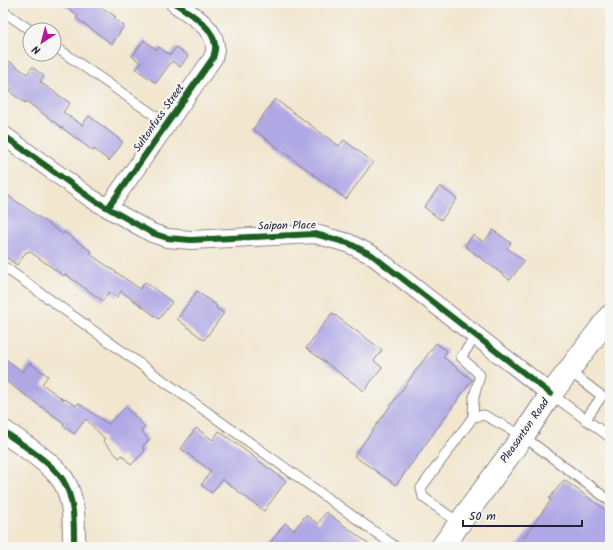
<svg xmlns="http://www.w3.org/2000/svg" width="613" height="550" font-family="Kalam,sans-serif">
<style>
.building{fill:#b0a8e5}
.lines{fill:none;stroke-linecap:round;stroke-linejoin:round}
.lane-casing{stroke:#8a8485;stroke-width:11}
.street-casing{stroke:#8a8485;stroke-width:20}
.secondary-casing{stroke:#8a8485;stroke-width:24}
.lane{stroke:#fff;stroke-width:9}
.street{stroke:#fff;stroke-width:18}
.secondary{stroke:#fff;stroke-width:22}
.cycleway-casing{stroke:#f6f6f2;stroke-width:8}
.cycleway{stroke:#1b5e20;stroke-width:6}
.labels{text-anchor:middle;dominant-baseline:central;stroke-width:4;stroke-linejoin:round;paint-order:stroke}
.street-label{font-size:11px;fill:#22223b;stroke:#f6f6f2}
</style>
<rect width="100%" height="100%" fill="#f6f6f2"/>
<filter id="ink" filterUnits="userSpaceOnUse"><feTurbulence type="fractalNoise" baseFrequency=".025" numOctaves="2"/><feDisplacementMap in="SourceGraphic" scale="8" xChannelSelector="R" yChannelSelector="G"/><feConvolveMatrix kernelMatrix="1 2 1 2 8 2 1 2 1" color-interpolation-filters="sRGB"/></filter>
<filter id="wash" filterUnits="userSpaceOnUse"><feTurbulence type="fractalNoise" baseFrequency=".012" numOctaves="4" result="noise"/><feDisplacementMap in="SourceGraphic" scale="16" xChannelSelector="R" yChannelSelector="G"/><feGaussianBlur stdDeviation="0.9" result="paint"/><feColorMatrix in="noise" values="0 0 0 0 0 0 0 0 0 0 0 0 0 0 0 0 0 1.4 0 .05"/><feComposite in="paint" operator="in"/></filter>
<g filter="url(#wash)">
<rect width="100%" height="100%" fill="#f2e6cf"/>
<g id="blocks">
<path class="building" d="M60 3H95L116 17 114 19 124 26 112 44 76 18 78 15Z
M144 40 157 50 159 47 170 55 176 47 188 56 180 67 172 61 156 83 136 69 141 63 132 56Z
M9 61 27 74 32 67 44 76 40 82 70 103 63 112 82 125 89 116 123 142 109 161 94 149 93 151 26 101 25 103 10 92 12 89 3 82V69Z
M275 99 339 146 344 140 373 162 346 199 253 129Z
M440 186 457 199 441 220 424 207Z
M3 192 63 234 64 232 92 252 90 254 140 289 145 282 172 302 159 319 121 291 117 297 109 292 103 301 65 274 64 276 29 251 28 252H26L17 265 3 255Z
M493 230 511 243 507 248 524 261 510 280 465 246 473 235 484 242Z
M197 291 217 306 216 308 224 313 204 340 177 319Z
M332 313 382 350 374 361 382 367 364 391 306 348Z
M436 343 447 351 443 357 472 380 396 485 354 456Z
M3 357 23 372 30 363 48 376 42 384 64 400 65 399 76 406 78 403 108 424 126 407 145 427 141 431 149 440 142 447 145 451 131 465 122 455 119 458 103 441 105 439 86 419 74 434 63 426 64 423 3 379Z
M196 428 213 440 219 431 286 481 264 511 222 479 212 493 201 485 211 471 181 449Z
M564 480 610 513V547H517L551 500 549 499Z
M326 512 373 547H267L285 523 294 530 306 515 318 524Z"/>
</g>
</g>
<g filter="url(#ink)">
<use href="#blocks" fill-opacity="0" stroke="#8a8485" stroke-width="1"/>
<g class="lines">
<g class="lane-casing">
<path id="lane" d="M3 11 30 30
M54 46 167 124
M3 266 396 547
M569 371 602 396 585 420
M551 394 610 437
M473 417 474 397 480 375 461 357 476 336
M459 523 423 497 421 488 473 417 484 415 523 436 610 501"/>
</g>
<g class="street-casing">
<path id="street" d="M3 135 92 199 152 233 167 238 191 240 315 234 348 243 372 255 551 394
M108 208 213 58C214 54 216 49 215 45 213 26 190 14 175 3"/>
</g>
<g class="secondary-casing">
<path id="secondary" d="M3 431C21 444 51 462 63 480 75 499 74 525 74 547
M442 547 523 436 551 394 610 316"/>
</g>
<use href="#lane" class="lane"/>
<use href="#street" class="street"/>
<use href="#secondary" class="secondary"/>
<g class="cycleway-casing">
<path id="cycleway" d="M3 135 92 199 152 233 167 238 191 240 315 234 348 243 372 255 551 394
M108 208 213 58C214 54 216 49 215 45 213 26 190 14 175 3
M3 431C21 444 51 462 63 480 75 499 74 525 74 547"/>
</g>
<use href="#cycleway" class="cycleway"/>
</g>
</g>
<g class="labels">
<g class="street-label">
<text transform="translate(159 118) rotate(-55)">Sultonfuss Street</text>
<text transform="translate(287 226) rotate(-1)">Saipan Place</text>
<text transform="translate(525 431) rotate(-55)">Pleasanton Road</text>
</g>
</g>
<rect width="613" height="550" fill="none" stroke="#f6f6f2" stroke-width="16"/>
<g transform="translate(42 42) rotate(216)"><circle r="19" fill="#f6f6f2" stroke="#a1a1a9"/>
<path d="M0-3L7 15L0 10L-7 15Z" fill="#b5179e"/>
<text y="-6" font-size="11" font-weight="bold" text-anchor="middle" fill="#22223b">N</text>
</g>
<path d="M463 520v6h119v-6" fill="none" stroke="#22223b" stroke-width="2"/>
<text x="469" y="520" font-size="12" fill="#22223b" stroke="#f6f6f2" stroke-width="3" paint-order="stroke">50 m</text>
</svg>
